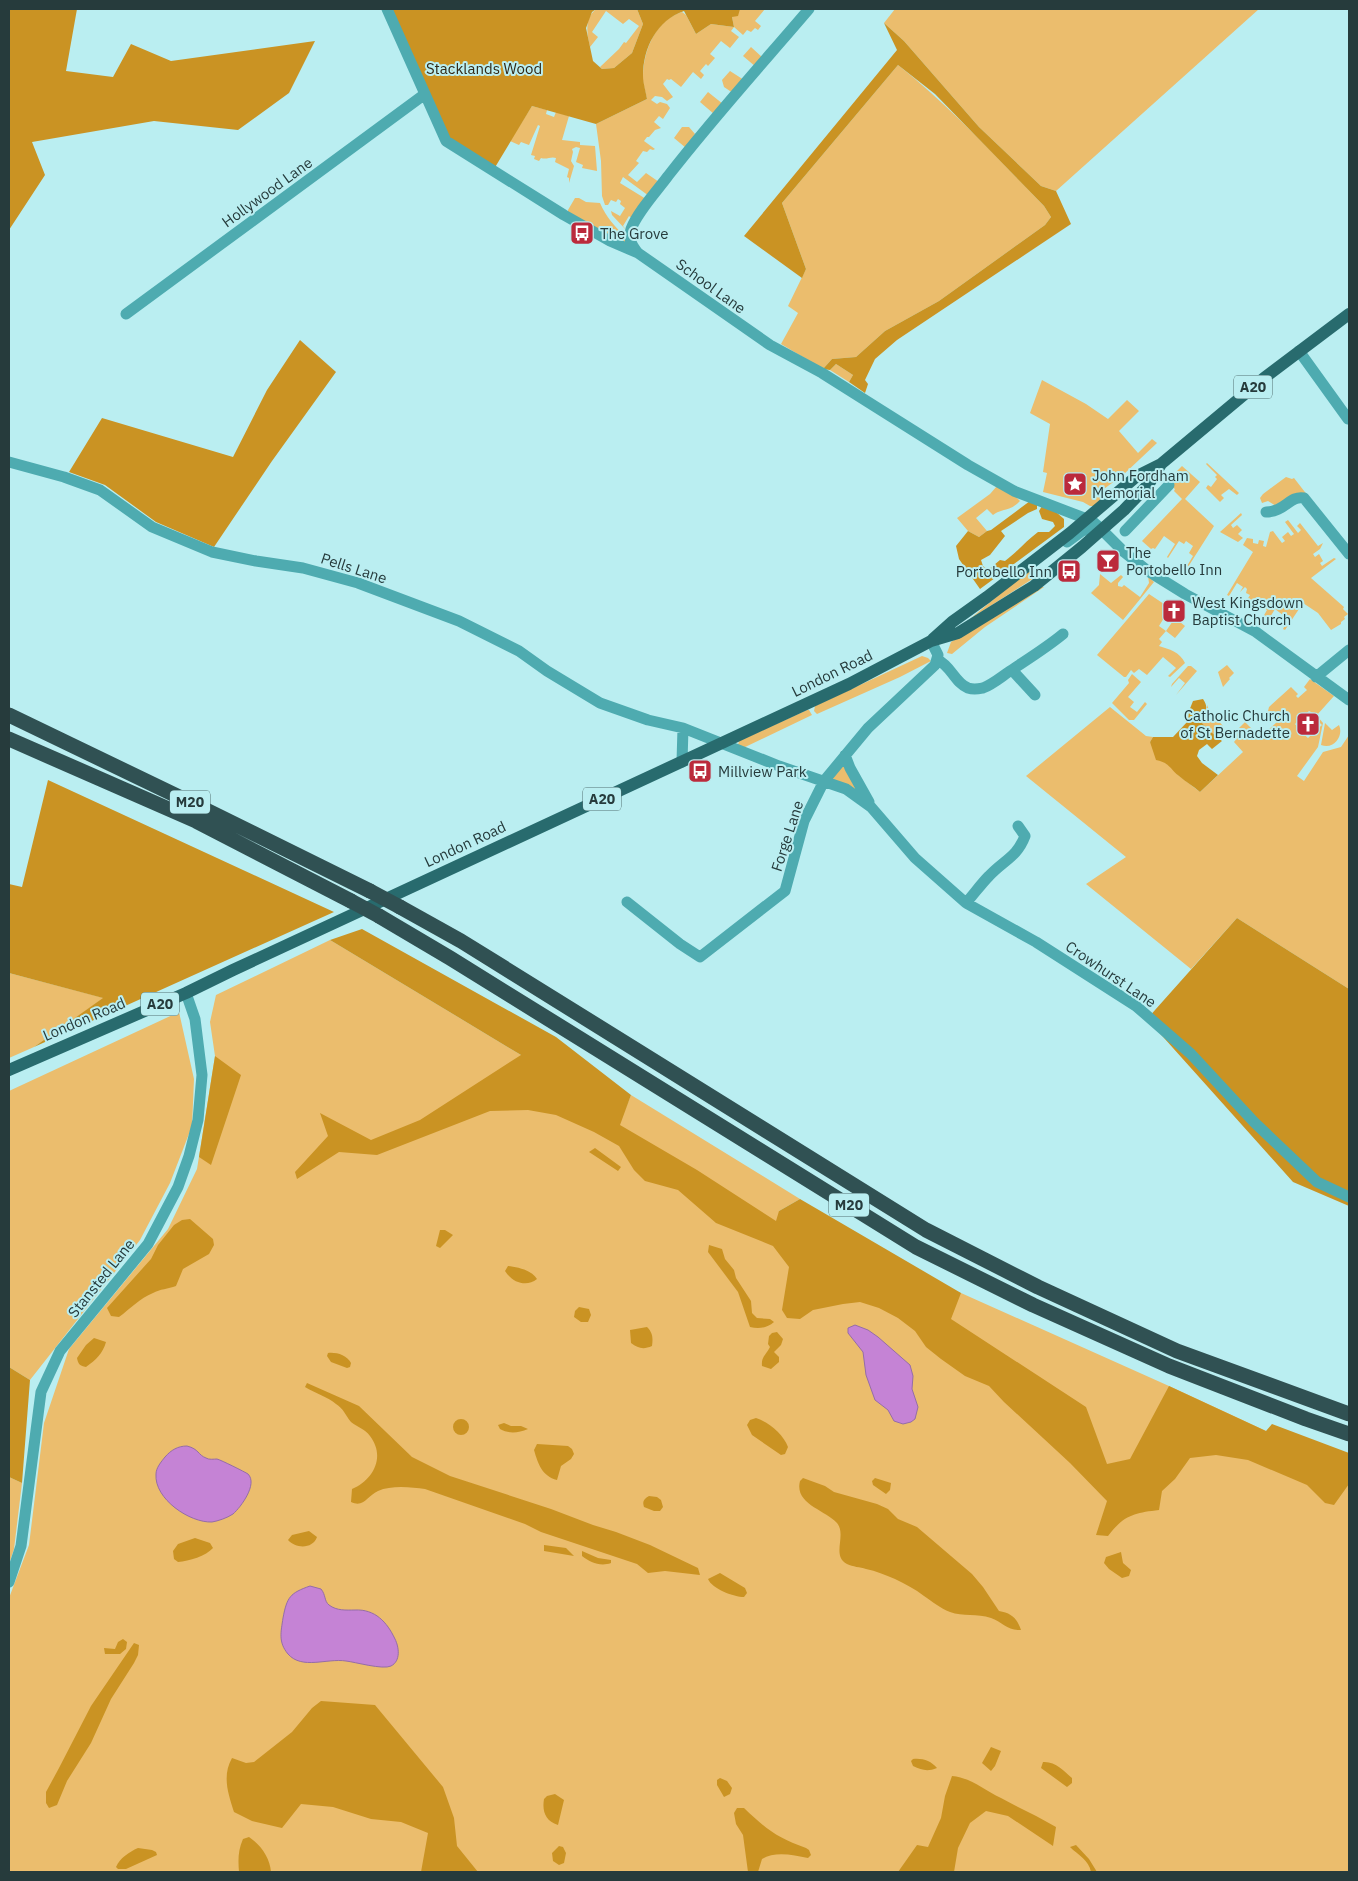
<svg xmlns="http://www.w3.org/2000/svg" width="1358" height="1881" font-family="'IBM Plex Sans',sans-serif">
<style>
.green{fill:#ebbd6d}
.forest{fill:#ca9323}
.water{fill:#c583d5;stroke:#956da7}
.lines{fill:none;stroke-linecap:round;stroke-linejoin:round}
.minor{stroke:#4eabb0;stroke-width:11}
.major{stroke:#286b6e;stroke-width:12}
.highway{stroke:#305153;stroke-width:15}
.highway-bridge{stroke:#305153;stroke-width:15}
.labels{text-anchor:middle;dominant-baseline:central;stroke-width:4;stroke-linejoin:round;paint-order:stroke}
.shield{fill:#baeef1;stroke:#527172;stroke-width:1}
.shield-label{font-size:14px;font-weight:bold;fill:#263b3c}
.park-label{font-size:15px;fill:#322816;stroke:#baeef1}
.street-label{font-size:15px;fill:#263b3c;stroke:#baeef1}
.poi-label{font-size:15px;fill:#263b3c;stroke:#baeef1;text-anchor:start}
</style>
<rect width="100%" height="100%" fill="#baeef1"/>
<path class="green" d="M596 9H637L643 24 632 53 614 68 602 69 600 67 619 49 624 42 626 43 639 26 629 19 623 24 606 11 592 32 598 37 590 47C587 34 584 19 596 9Z
M739 9H765L755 21 761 26 758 30 755 28 751 32 747 30 743 35 734 27 731 31 739 37 730 48 721 41 710 54 715 58 708 66 706 64 700 71 704 75 701 79 693 72 681 87 671 79 669 80 667 79 663 84 673 97 667 101 662 97 655 96 651 100 657 104 660 102 667 104 670 108 663 119 659 116 654 122 661 128 655 130 649 137H647L644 141 655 149 653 150 650 149 647 152 643 151 636 161 639 163 628 175 637 182 646 173 659 182 649 196 623 177 620 183 646 199 633 219 629 216 623 226 627 231 612 215 611 211 620 216 625 208 620 204 621 201 618 199 616 202 611 200 608 205H605L602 196 601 161 596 124 647 99C646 92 642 83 643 75 644 49 656 20 682 12L686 15 696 34 711 24 734 27 732 17Z
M895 9H1259L1056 191 1041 186 979 127 904 41 884 23Z
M751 47 763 58 756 67 743 56Z
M898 65C952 108 996 157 1044 206L1051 217 1045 225 939 301 885 331 856 357 832 359 823 369 781 344 798 313 788 306 806 269 782 203Z
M730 71 744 80 733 93 724 87 722 80Z
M708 92 723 104 714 114 700 102Z
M532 106 547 110 546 114 554 117 556 112 569 116 562 140 580 142V145L595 146 597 171 582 168 583 165 576 162 580 148 576 147 572 149 573 152 571 161 574 166 569 183V178L567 177 569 169 555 162 556 158C551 156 547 160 541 158L539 161 534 159 535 156 531 155 540 126 538 125 529 145 521 142 519 145 510 141Z
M682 127H689L695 134 686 148 674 138Z
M575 198H579L586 202 600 203C606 217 615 227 626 237L625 243 568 214V210Z
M836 364 853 375 849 382 830 370Z
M1042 380 1086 404 1108 419 1127 400 1139 411 1119 431 1138 453 1152 439 1157 443 1123 475 1097 494 1101 497 1110 491 1105 499 1094 506H1090L1083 502 1043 492 1047 473 1043 472 1050 424 1030 413Z
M1207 463 1239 493 1237 495 1229 489 1221 495 1224 498 1220 502 1206 488 1208 485 1211 487 1217 479 1215 477 1217 475 1206 464Z
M1182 466 1200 482 1185 499 1214 526 1188 567 1187 566 1193 556 1189 553 1193 546 1186 541 1184 544 1179 541 1168 558 1167 557 1175 544 1164 536 1155 549 1153 548 1151 549 1142 541 1182 499 1174 491 1175 489 1166 482Z
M1286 477 1292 479 1294 478 1308 496 1276 506 1268 501 1262 503 1260 498 1263 494Z
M997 486 1015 496 1020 501C1010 512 1002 508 993 515L987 509 976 518 987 531 979 537 968 531 957 518 990 494Z
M1241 513 1242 515 1231 525 1233 528 1237 525 1242 530 1238 534 1243 538 1238 542 1220 532Z
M1288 520 1298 533 1301 530 1297 526 1300 523 1318 546 1323 543 1320 549 1313 554 1315 557 1319 554 1323 561 1320 563 1322 566 1334 558 1336 559 1311 578 1344 607 1343 609 1348 614 1344 617 1345 619 1341 622V624L1331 630 1318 613 1303 603 1285 630 1283 629 1288 619 1275 609 1269 619 1263 617 1267 610 1253 601 1249 608 1244 605 1250 595 1246 593 1247 589 1245 587 1240 592 1243 587 1237 583 1229 596 1227 595 1253 552 1243 545 1247 538 1253 539V543L1258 544 1259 540 1264 541 1263 546 1266 547 1270 532 1273 531 1282 543 1285 541 1282 537 1288 532 1291 536 1294 534 1285 522Z
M1031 568 1034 578 970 619Z
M1100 574 1111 583 1121 575 1123 577 1118 583V586L1122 587 1124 585 1140 597 1149 583 1148 576 1154 582 1123 620 1091 593 1099 585Z
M1041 587H1044L985 627 952 654 947 653 951 642Z
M1149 594 1170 608 1159 626 1166 631 1175 618 1185 626 1175 638 1166 631 1159 639 1162 642 1159 646C1169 649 1180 652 1185 663L1170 677 1168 676 1176 668 1163 657 1147 675 1139 669 1134 673 1131 670 1126 677H1124L1097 655Z
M922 656 928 658 931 661 900 677 817 714 814 711 815 706Z
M1227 665 1234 673 1229 678 1230 679 1223 687 1218 672Z
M1188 666H1191L1197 671 1176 695 1185 683 1179 678 1171 687 1172 684Z
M1132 674 1141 682 1128 697 1134 702 1130 707 1137 712 1145 702 1147 704 1134 720H1129L1112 703 1129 683 1128 680Z
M1310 679 1334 696 1317 715 1309 711 1295 724 1301 731V732L1308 738 1322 725 1316 719 1318 717 1323 723 1318 747 1297 776 1304 781 1323 752 1341 747 1349 735V989L1237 918 1191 969 1086 884 1126 857 1026 776 1110 707 1146 736 1153 737 1150 742 1164 762 1173 768 1178 775 1200 792 1243 752 1234 742 1238 737 1234 733 1245 722 1260 737 1277 722 1268 711 1269 707 1291 687 1298 694 1296 696 1298 698 1307 690 1304 687Z
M1207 705 1209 710 1223 726 1214 735 1201 722 1207 710Z
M807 710H809L812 715 743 748 738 745 739 741Z
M1325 723 1332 730 1339 725C1344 736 1334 750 1321 745Z
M842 764 861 793 831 780Z
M330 940 521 1055 620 1122 631 1095 800 1199 779 1211 855 1286 902 1270 961 1293 1169 1386 1266 1431 1349 1465V1872H9V1598L29 1545 44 1423 69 1349 168 1229 197 1169 215 1056 210 1022 216 995Z
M9 973 104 998 34 1047 9 1058Z
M179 1012 194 1079 192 1126 170 1183 140 1240 30 1380 9 1367V1091Z
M9 1477 22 1483 14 1549 9 1564Z"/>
<path class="forest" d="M9 9H77L66 71 113 77 131 44 171 61 315 41 289 93 238 130 154 121 32 142 45 175 9 230Z
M390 9H596L592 12 586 28 593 61 602 69 614 68 632 53 643 24 637 9H740L738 16 732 17 734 27 711 24 696 34 684 11C657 20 643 48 643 76 643 83 646 92 647 99L596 124 532 106 494 169 450 139Z
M884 23 904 41 979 127 1041 186 1056 191 1071 224 897 340 875 359 865 380 868 384 865 393 849 382 853 375 836 364 830 370 823 369 832 359 856 357 885 331 939 301 1045 225 1051 217 1044 206 935 94 898 65 782 203 806 269 802 278 744 236 897 50Z
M300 340 336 372 272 461 214 547 156 522 105 485 69 472 102 418 233 457 267 390Z
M1030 501 1037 505V509L1028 513 1001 531 1005 536 990 555 981 560 983 566 988 570 1000 560 1005 561C1017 552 1026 541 1038 532H1049L1055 526 1053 522 1042 519 1039 511 1042 506 1056 512 1064 519V527L980 589 959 559 956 546 968 531 979 537 987 531 991 530Z
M1203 699C1209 708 1206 712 1201 722L1211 732 1222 741 1212 749 1207 744 1199 750 1197 756 1202 763 1218 775 1200 792C1193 786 1186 782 1179 776 1170 769 1170 763 1156 760L1150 742 1153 737H1173L1188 721 1189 711 1193 701Z
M48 780 334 912 34 1047 103 998 9 973V884L22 887Z
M1237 918 1349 989V1206L1293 1182 1147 1019Z
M362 929 556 1037 631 1095 620 1125 697 1170 776 1221 779 1211 800 1199 961 1293 951 1319 1086 1407 1107 1464 1130 1459 1169 1386 1266 1431 1272 1424 1349 1453V1484L1334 1505 1325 1503 1307 1485 1248 1460 1216 1455 1190 1458 1175 1479 1162 1491 1159 1510C1134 1513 1124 1515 1108 1536L1096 1535 1107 1501 1070 1463 1004 1402 989 1386 965 1376 941 1359 926 1347 915 1331 898 1318 879 1308 860 1302 843 1304 813 1310 800 1319 787 1318 782 1310 789 1267 773 1246 716 1223 678 1190 645 1181 634 1170 619 1146 594 1132 556 1115 528 1110 490 1111 377 1155 339 1152 297 1179 295 1172 328 1136 320 1113 371 1140 420 1120 521 1055 330 940Z
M215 1056 241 1075 211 1165 199 1157Z
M595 1148 621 1167 618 1171 589 1152Z
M190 1219 213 1239 214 1245 209 1254 183 1269 176 1286C168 1289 160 1289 153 1293 140 1298 130 1309 119 1317L111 1316 107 1308 151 1259 158 1245 174 1225 182 1220Z
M440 1230H445L453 1235 440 1248 436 1246Z
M709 1245 722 1249 725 1259 734 1270 736 1278 751 1301 752 1313 757 1318 770 1319 774 1322C767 1328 759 1329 750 1327L738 1292 708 1252Z
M508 1266C517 1267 532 1270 537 1279 526 1288 512 1282 505 1271Z
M579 1307 589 1309 591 1315 588 1322H581L574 1317 575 1311Z
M647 1327C653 1333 653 1338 652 1346 643 1350 638 1348 631 1343L630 1330Z
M777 1332 783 1339 781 1345 774 1352 779 1357V1362L771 1369 762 1366C761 1357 766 1355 770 1347L768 1344 769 1336 772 1333Z
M94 1338 106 1342C103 1353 96 1360 86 1367 80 1366 78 1364 77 1358L86 1345Z
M328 1353C336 1352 347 1355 351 1363L350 1367 347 1368 331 1362 327 1356Z
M9 1367 30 1380 22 1483 9 1477Z
M307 1383 359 1406 412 1457 450 1476 551 1509 593 1525 616 1532 650 1545 698 1568 700 1575 665 1571 648 1573 637 1564 541 1532 525 1524 425 1489C411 1487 391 1485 378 1491 367 1496 364 1508 351 1502L352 1489C373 1480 386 1457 370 1436 365 1429 357 1427 351 1422 346 1416 343 1408 336 1404 328 1397 315 1393 305 1387Z
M756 1418C770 1423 783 1434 788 1447L785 1454 781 1455 752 1435 747 1425 750 1420Z
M453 1427a8 8 0 1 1 16 0a8 8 0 1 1-16 0Z
M504 1423 511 1426H521L528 1429C518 1433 509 1434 500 1429L498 1425Z
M537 1444 568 1446 572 1449 574 1454 571 1459 561 1466 557 1480C542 1476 538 1464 534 1450Z
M803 1478 825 1486 834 1492 877 1504 888 1509 898 1519 917 1527 972 1574 983 1587 999 1611C1011 1613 1017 1618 1021 1630 1008 1631 1002 1622 991 1618 977 1613 963 1617 950 1612 940 1608 933 1602 924 1596 915 1589 905 1584 895 1579 885 1575 876 1571 866 1569 860 1567 853 1567 847 1564 831 1556 847 1535 837 1523 825 1510 794 1504 800 1481Z
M875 1478 891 1483 890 1490 886 1494 873 1485 872 1481Z
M649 1496 657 1497 661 1500 663 1507 660 1511H654L644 1507C642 1501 644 1499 649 1496Z
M309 1531 317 1537C313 1549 296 1549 288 1540L292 1535Z
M195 1538 210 1543 213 1548C206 1556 189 1561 178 1562L174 1559 173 1551 178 1544Z
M544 1545 566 1548 574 1556 544 1551Z
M582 1551 598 1558 611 1560V1563C600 1567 590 1562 582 1556Z
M1121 1552 1123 1563 1131 1570 1129 1576 1122 1578 1109 1569 1104 1563 1106 1557Z
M720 1573 745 1588 747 1593 744 1597C734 1597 712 1589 708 1579Z
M123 1639 127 1642 126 1649 120 1654H105L104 1648 115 1649 118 1642Z
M134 1643 139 1645 138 1655 134 1663 111 1699 91 1743 67 1781 57 1805 49 1808 46 1803V1792L59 1768 91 1706Z
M321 1701 375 1705 443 1787 454 1818 457 1846 478 1872H421L428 1833 401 1822 371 1819 333 1807 301 1804 282 1828 252 1821 234 1812C228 1793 222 1776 232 1758L246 1763 254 1762 292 1732 312 1708Z
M991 1747 1001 1751 995 1766 991 1771 982 1763Z
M913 1759C923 1758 931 1761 937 1768 927 1772 922 1770 913 1766L911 1761Z
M1043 1762C1055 1761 1064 1771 1072 1778V1783L1067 1787 1041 1768Z
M952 1776C972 1778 984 1790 1001 1798 1019 1808 1038 1816 1056 1827L1053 1846 1008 1816 986 1811 970 1823 958 1848 954 1872H898L917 1845 928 1847 941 1818 945 1796Z
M720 1778 727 1781 732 1788 730 1794 724 1797 717 1785V1780Z
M555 1794 564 1800 558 1825C545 1821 542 1811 544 1799L547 1796Z
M737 1808H744C766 1829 777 1838 806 1848L809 1850 811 1855 808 1858C793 1855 775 1851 762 1859L758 1872H748L743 1835 736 1824 734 1813Z
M249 1837C261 1845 270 1858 271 1872H239C238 1860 238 1850 243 1839Z
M1076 1845 1089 1859 1097 1872H1091C1089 1860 1078 1855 1070 1847Z
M559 1846 563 1847 566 1853 564 1863 559 1865 553 1861 552 1853Z
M138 1848 152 1850 156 1852 157 1855 126 1869H118L116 1867C120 1858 129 1852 138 1848Z"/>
<path class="water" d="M855 1325 868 1330 878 1337 910 1365 913 1376 912 1389 918 1407 915 1419 911 1422 903 1424 894 1421 888 1410 875 1400 866 1375 863 1352 848 1333V1328Z
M187 1446C199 1449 198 1455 206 1458 209 1460 214 1459 217 1459 221 1460 245 1472 248 1474 258 1484 241 1507 233 1514 227 1518 218 1521 212 1522 190 1523 154 1499 156 1474 156 1468 161 1462 165 1457 171 1450 178 1446 187 1446Z
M310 1586 321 1589C326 1595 324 1601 329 1605 337 1611 346 1610 355 1610 375 1609 387 1622 395 1639 399 1647 401 1661 391 1666 383 1670 355 1662 346 1661 327 1658 302 1670 288 1654 278 1642 281 1632 283 1618 287 1597 290 1593 310 1586Z"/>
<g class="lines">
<path class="minor" d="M387 9 446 141 564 215 610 241 638 253 770 345 822 373 968 465 1014 491 1092 521 1099 527 1124 552 1148 571 1185 594 1256 632 1349 700
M638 253C632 246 628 239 631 229 638 211 657 191 668 176 713 118 762 64 809 9
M126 314 425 94
M1299 351 1348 419
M9 462 64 477 100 490 152 527 212 552 256 561 303 568 358 583 459 621 519 651 547 671 600 703 648 720 683 728 779 766 846 789 871 807 915 858 966 903 1036 942 1136 1006 1191 1054 1254 1122 1317 1182 1349 1197
M1266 512C1285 512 1290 495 1304 498L1349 554
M1125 531 1169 485
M1067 542 1082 531 1099 527
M938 660C951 666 955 683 968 688 974 690 978 689 983 688 993 684 1001 677 1010 671 1028 659 1046 648 1063 634
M1012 670 1035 695
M1316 677 1349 650
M845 755 850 768 869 802
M682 762 683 728
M627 902 680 944 700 957 785 891 804 821 824 781 868 728 935 665 938 655 931 641
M966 903C974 894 981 884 989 876 1004 860 1017 857 1025 836L1018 826
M9 1582 21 1546 41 1392 60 1351 148 1244 178 1187 189 1156 198 1120 202 1075 195 1019 186 993"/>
<path class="major" d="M933 639 952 622 987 597 1070 533 1137 476 1161 464 1264 378 1349 314
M9 1070 186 993 233 970 849 684 931 641 958 633 1034 586 1082 547 1124 510 1148 485 1161 464"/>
<path class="highway" d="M9 715 202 808 370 891
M9 739 196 821 351 901
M400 907 461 941 926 1230 1038 1287 1177 1351 1349 1414
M379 916 450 958 916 1247 1033 1305 1169 1366 1306 1419 1349 1434"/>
<path class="highway-bridge" d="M370 891 400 907
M351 901 379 916"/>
</g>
<defs>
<g id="bus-square" transform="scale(1.25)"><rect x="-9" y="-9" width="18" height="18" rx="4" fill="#bb2a3c" stroke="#baeef1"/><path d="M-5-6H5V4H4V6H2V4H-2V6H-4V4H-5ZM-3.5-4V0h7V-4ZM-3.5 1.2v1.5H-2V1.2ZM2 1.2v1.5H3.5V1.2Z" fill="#fff"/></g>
<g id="sight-square" transform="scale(1.25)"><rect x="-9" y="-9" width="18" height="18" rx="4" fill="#bb2a3c" stroke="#baeef1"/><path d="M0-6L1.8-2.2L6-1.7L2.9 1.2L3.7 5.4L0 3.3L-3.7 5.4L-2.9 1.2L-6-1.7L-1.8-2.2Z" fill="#fff"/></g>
<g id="bar-square" transform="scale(1.25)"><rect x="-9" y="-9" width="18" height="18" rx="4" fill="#bb2a3c" stroke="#baeef1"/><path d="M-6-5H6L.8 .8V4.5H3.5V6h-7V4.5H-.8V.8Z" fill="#fff"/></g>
<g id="church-square" transform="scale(1.25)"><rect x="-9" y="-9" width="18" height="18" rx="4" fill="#bb2a3c" stroke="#baeef1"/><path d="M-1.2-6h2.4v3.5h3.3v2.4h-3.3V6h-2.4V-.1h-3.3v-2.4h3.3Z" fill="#fff"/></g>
</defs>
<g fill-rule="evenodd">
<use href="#bus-square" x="582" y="233"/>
<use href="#sight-square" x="1075" y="484"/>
<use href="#bar-square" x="1108" y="561"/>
<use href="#bus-square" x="1069" y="571"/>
<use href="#church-square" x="1174" y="611"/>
<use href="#church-square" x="1308" y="724"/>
<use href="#bus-square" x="700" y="771"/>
</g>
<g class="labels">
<g class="shield">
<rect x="1234" y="375.5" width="38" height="23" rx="4"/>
<rect x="583" y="787.5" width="38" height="23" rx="4"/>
<rect x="170" y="790.5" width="40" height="23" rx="4"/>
<rect x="141" y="992.5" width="38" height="23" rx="4"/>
<rect x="829" y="1193.5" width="40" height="23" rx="4"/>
</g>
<g class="shield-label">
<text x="1253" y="387">A20</text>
<text x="602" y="799">A20</text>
<text x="190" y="802">M20</text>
<text x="160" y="1004">A20</text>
<text x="849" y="1205">M20</text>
</g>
<g class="park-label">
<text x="484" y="68">Stacklands Wood</text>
</g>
<g class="street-label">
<text transform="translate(267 192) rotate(-36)">Hollywood Lane</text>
<text transform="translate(711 286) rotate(36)">School Lane</text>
<text transform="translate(354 568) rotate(18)">Pells Lane</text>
<text transform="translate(832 673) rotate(-26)">London Road</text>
<text transform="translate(787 836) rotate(-72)">Forge Lane</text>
<text transform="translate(465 844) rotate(-25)">London Road</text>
<text transform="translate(1111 974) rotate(34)">Crowhurst Lane</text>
<text transform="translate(84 1019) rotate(-23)">London Road</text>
<text transform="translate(101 1278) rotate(-51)">Stansted Lane</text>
</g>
<g class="poi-label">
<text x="600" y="233">The Grove</text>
<text x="1092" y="475">John Fordham<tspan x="1092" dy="17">Memorial</tspan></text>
<text x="1126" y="552">The<tspan x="1126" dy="17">Portobello Inn</tspan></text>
<text x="1052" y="571" text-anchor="end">Portobello Inn</text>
<text x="1192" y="602">West Kingsdown<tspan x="1192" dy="17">Baptist Church</tspan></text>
<text x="1290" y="715" text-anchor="end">Catholic Church<tspan x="1290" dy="17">of St Bernadette</tspan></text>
<text x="718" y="771">Millview Park</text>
</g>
</g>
<rect width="1358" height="1881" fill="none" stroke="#263b3c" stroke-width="20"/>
</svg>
